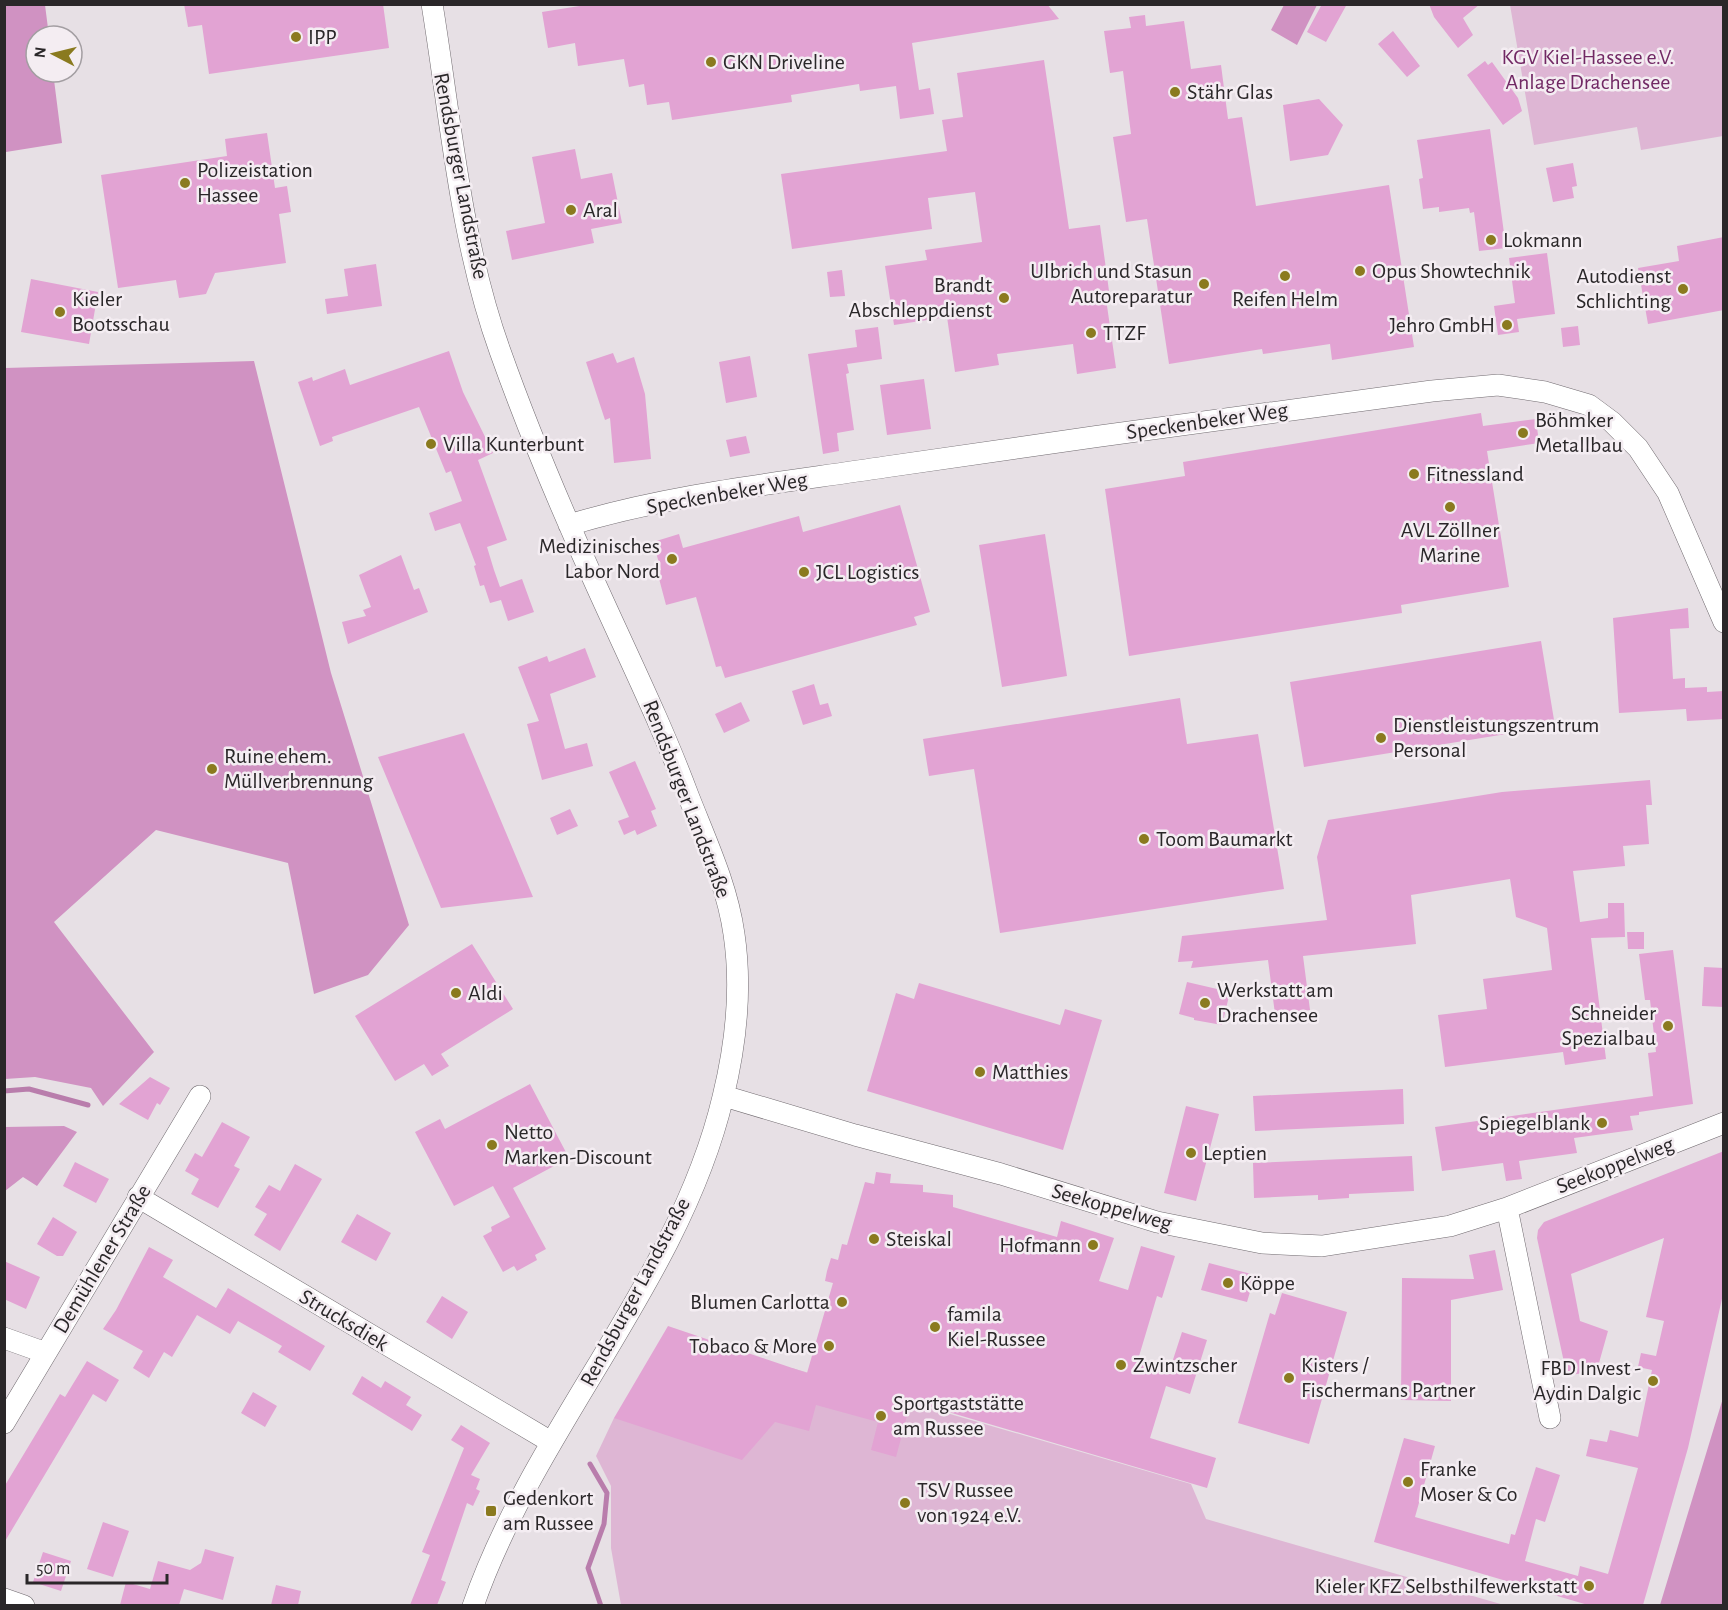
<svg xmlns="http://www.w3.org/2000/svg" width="1728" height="1610" font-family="'Alegreya Sans',sans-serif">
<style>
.green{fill:#deb6d4}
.forest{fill:#d092c2}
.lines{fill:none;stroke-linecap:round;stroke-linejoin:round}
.stream{stroke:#b97dac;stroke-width:5}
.building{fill:#e2a3d3}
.minor-casing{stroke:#716b70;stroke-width:22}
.minor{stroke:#fff;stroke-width:21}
.poi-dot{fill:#8a7a1f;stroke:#f4edf2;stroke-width:2}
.labels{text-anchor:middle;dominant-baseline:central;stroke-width:5;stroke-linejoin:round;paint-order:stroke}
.poi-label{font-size:22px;fill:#2a2729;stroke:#f4edf2;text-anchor:start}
.park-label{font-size:22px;fill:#712864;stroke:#f4edf2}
.street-label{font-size:22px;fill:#2a2729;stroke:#f4edf2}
</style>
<rect width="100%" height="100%" fill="#e7e0e5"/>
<path class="green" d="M1510 5H1723V136L1641 150 1637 127 1534 145Z
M792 1368 1191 1484 1206 1519 1504 1605H621L611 1548V1486L596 1456 614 1418Z"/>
<path class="forest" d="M5 4 45 5 49 36H36V72H53L62 143 6 152 5 180Z
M1284 5H1317L1297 45 1271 30Z
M254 361 331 673 409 925 368 975 314 994 288 863 156 830 54 922 154 1052 103 1106 91 1088 35 1077 5 1079V368Z
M64 1126 77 1132 37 1186 23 1177 5 1191V1127Z
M1723 1398V1605H1660Z"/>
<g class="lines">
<path class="stream" d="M4 1091 29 1089 88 1105
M590 1464 607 1493 604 1524 588 1568 601 1606"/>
</g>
<path class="building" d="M184 4H383L389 48 209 74 202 25 188 27Z
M592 4H1047L1059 19 912 43 919 90 930 88 934 114 900 119 896 86 860 91 859 84 791 95 792 102 672 120 669 102 647 105 644 84 629 87 624 59 578 66 575 43 548 48 542 12Z
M1322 4H1347L1326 42 1307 32Z
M1429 4H1480L1463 18 1473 35 1458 48 1434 17Z
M1145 15 1146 26 1184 21 1191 69 1221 65 1228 119 1242 117 1256 206 1389 185 1414 347 1332 360 1330 344 1263 354 1262 349 1169 364 1147 219 1126 222 1113 137 1131 134 1123 71 1110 73 1104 31 1131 28 1129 17Z
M1393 31 1420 66 1407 77 1378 44Z
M1044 60 1069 229 1100 225 1109 291 1105 292 1116 368 1077 374 1073 344 997 354 999 365 955 372 947 317 894 325 885 266 927 260 925 250 982 242 975 192 928 198 932 229 792 249 781 174 947 151 942 120 963 117 957 73Z
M1485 61 1488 65 1492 62 1518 98 1522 111 1503 125 1467 75Z
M1319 99 1343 125 1328 155 1290 161 1283 105Z
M1490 129 1506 248 1479 251 1474 212 1470 213 1469 208 1439 212V207L1423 209 1419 179 1423 178 1417 140Z
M267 133 275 188 287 186 291 212 279 214 286 263 215 273 206 294 179 298 176 280 118 288 101 175 227 156 225 139Z
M575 149 581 179 612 173 622 223 591 229 594 243 512 260 506 231 545 223 532 157Z
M1573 163 1577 186 1572 187 1574 198 1553 202 1546 168Z
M1724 237V310L1648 324 1638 268 1679 261 1677 246Z
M1547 253 1555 314 1517 319 1519 332 1498 335 1494 306 1515 303 1509 258Z
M376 264 382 306 327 314 325 299 348 296 344 269Z
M842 270 845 296 830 297 827 272Z
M31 279 98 292 89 344 21 332Z
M1578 326 1580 345 1563 347 1561 328Z
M878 327 882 359 847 364 849 373 846 374 854 430 837 433 839 451 823 454 808 354 857 347 855 330Z
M449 351 463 392 493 453 478 460 507 540 487 547 494 570 500 587 522 579 534 612 508 621 501 600 490 603 484 585 480 586 474 566 476 565 460 523 435 531 429 513 462 501 451 471 446 473 419 407 332 437 333 441 320 446 298 382 312 377 313 381 345 369 350 385Z
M613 353 617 363 634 357 645 394 651 459 614 463 610 418 605 420 586 362Z
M750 356 757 397 726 403 719 362Z
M924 379 931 429 887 435 880 385Z
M1481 413 1483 426 1536 419 1539 443 1487 451 1509 587 1401 605 1402 613 1129 656 1105 489 1185 476 1183 462Z
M746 436 750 453 730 457 726 440Z
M900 505 930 612 914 617 917 625 725 678 721 666 716 667 696 597 666 605 657 571 661 570 653 542 679 534 683 548 799 516 803 532Z
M1045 534 1067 676 1002 687 979 545Z
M401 555 414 590 419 588 428 612 348 644 342 622 366 616 363 610 371 607 359 575Z
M1688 608 1689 628 1670 629 1673 679 1685 678V688L1707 687V692L1724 691V719L1687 721 1686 709 1619 713 1613 618Z
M1541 641 1555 726 1304 767 1290 682Z
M585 648 596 677 550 694 565 749 587 743 593 766 542 780 527 724 539 721 518 667 547 656 549 662Z
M814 684 820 705 828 703 832 716 803 725 792 691Z
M1180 698 1187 744 1258 734 1284 889 1000 933 974 769 929 776 923 739Z
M741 702 750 721 724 733 715 714Z
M464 733 533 897 441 908 378 757Z
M635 761 656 809 651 811 657 826 637 835 635 830 624 835 618 821 629 817 609 772Z
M1650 780 1652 805H1646L1649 844 1623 846 1625 866 1573 871 1580 922 1608 918V903H1624L1625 937 1591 938 1606 1059 1565 1065 1563 1052 1445 1067 1438 1015 1487 1009 1483 979 1552 970 1547 928 1516 917 1510 879 1411 895 1416 944 1303 956 1310 1010 1275 1014 1268 960 1191 968 1193 961 1178 962 1182 936 1327 920 1317 857 1328 820 1502 792Z
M570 809 578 826 557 835 550 818Z
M1627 932H1644V949H1628Z
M472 944 513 1009 441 1054 449 1066 432 1076 424 1064 395 1081 355 1016Z
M1673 950 1693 1104 1639 1112V1115L1630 1116 1633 1130 1574 1138 1577 1153 1519 1161 1522 1179 1506 1181 1503 1163 1442 1171 1435 1127 1653 1096 1648 1053 1656 1052 1650 1000H1645L1639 954Z
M1704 967 1724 968V1007L1702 1006Z
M1187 982 1230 992 1222 1025 1194 1020V1018L1179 1014Z
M919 983 1060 1025 1065 1009 1102 1020 1063 1150 867 1091 896 993 914 999Z
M150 1077 170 1088 160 1105 157 1103 148 1120 119 1104Z
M530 1084 569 1158 513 1188 546 1249 535 1255 537 1260 517 1271 514 1266 503 1272 483 1236 492 1231 491 1227 510 1217 493 1186 454 1206 415 1132 440 1119 445 1129Z
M1403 1089 1404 1124 1255 1131 1253 1096Z
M1186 1106 1219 1114 1196 1201 1164 1193Z
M222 1122 250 1137 234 1166 240 1169 218 1208 191 1194 199 1179 185 1171 195 1153 202 1157Z
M1724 1151V1290L1688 1448 1643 1605H1588L1374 1542 1404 1438 1435 1446 1415 1517 1509 1544 1511 1534 1515 1535 1536 1467 1560 1475 1545 1522 1536 1519 1525 1561 1578 1576 1580 1566 1608 1574 1638 1468 1586 1456 1590 1439 1607 1442 1610 1430 1638 1437 1652 1370 1638 1367 1641 1353 1656 1356 1664 1321 1646 1317 1664 1238 1571 1274 1580 1321 1608 1331 1597 1370 1567 1376 1537 1238 1538 1230 1544 1222Z
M1412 1156 1414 1191 1349 1194V1198L1318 1200V1195L1254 1198 1253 1163Z
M75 1162 109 1179 96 1203 63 1186Z
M295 1164 322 1179 280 1251 254 1235 267 1214 255 1207 269 1185 280 1191Z
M876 1172 891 1174 890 1183 923 1185V1192L953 1195V1207L1057 1237 1061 1221 1114 1238 1099 1281 1128 1290 1141 1246 1175 1256 1162 1298 1157 1296 1137 1363 1169 1372 1182 1332 1207 1340 1190 1394 1166 1386 1150 1438 1216 1458 1207 1488 911 1401 896 1457 871 1450 878 1422 816 1405 809 1431 775 1422 742 1460 614 1418 668 1326 807 1373 833 1283 825 1281 827 1271 831 1258 838 1260 842 1244 847 1245 865 1182 874 1184Z
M357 1214 391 1233 376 1261 341 1242Z
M53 1217 77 1232 63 1256H57L37 1244Z
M149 1247 173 1260 163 1277 216 1308 228 1288 325 1346 310 1371 278 1352 282 1346 238 1321 230 1334 197 1315 172 1357 164 1352 149 1378 133 1368 143 1351 103 1329 116 1310Z
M1495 1250 1503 1290 1451 1300V1401L1401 1400 1402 1278 1474 1279 1469 1255Z
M4 1261 40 1277 26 1309 4 1299Z
M1209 1263 1255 1275 1247 1302 1201 1290Z
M1282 1293 1347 1312 1309 1444 1238 1423 1270 1313 1275 1315Z
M442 1296 468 1312 452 1339 426 1322Z
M87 1361 119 1380 106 1402 93 1394 4 1543V1487L60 1394 65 1397Z
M362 1376 381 1388 385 1381 411 1397 406 1405 422 1415 412 1431 352 1394Z
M253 1392 277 1406 265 1427 241 1413Z
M461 1425 490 1443 471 1475 480 1479 476 1489 480 1491 473 1506 467 1503 441 1580 446 1582 437 1605H410L430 1555 422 1552 464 1448 451 1440Z
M103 1522 129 1531 113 1577 87 1569Z
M205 1549 234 1557 223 1600 184 1589 179 1605H120L126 1582 150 1589 158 1561 190 1570 201 1563Z
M43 1552 71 1561 61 1591 33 1582Z
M276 1585 301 1591 298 1605H271Z"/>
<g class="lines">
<g class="minor-casing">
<path id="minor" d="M432 4C451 120 460 240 500 351 527 427 558 501 591 574 624 648 660 720 688 795 706 841 727 885 734 934 742 988 736 1044 723 1097 680 1280 535 1427 473 1606
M569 525C671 494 780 483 885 467 1067 440 1250 415 1432 391L1498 385 1545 392 1589 405 1612 422 1638 448 1668 493 1724 622
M724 1096 855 1135 1001 1174 1157 1222 1262 1243 1322 1246 1450 1226 1507 1208 1724 1123
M138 1197 551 1442
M1507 1208 1550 1418
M4 1338 46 1353
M4 1423 200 1096
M4 1599 24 1606"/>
</g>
<use href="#minor" class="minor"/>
</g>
<g class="poi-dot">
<circle cx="296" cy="37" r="6"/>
<circle cx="711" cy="62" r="6"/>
<circle cx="1175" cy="92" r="6"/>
<circle cx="185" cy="183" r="6"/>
<circle cx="571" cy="210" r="6"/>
<circle cx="1491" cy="240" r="6"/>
<circle cx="1360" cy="271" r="6"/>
<circle cx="1285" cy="276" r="6"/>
<circle cx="1204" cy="284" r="6"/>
<circle cx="1683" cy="289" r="6"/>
<circle cx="1004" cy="298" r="6"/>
<circle cx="60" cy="312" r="6"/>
<circle cx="1507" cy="325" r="6"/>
<circle cx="1091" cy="333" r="6"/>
<circle cx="1523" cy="433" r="6"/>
<circle cx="431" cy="444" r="6"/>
<circle cx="1414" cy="474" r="6"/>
<circle cx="1450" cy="507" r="6"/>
<circle cx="672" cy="559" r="6"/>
<circle cx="804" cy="572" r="6"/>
<circle cx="1381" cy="738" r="6"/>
<circle cx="212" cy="769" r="6"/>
<circle cx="1144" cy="839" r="6"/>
<circle cx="456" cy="993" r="6"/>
<circle cx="1205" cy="1003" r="6"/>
<circle cx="1668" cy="1026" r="6"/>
<circle cx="980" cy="1072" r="6"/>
<circle cx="1602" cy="1123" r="6"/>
<circle cx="492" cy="1145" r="6"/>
<circle cx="1191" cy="1153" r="6"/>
<circle cx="874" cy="1239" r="6"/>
<circle cx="1093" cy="1245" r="6"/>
<circle cx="1228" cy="1283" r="6"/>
<circle cx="842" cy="1302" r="6"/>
<circle cx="935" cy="1327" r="6"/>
<circle cx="829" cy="1346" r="6"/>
<circle cx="1121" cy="1365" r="6"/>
<circle cx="1289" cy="1378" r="6"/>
<circle cx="1653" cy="1381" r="6"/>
<circle cx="881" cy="1416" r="6"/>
<circle cx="1408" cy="1482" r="6"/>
<circle cx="905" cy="1503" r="6"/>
<rect x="485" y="1505" width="12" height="12" rx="3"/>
<circle cx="1589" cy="1586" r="6"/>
</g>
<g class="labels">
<g class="poi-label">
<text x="308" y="37">IPP</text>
<text x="723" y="62">GKN Driveline</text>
<text x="1187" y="92">Stähr Glas</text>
<text x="197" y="170">Polizeistation<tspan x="197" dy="25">Hassee</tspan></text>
<text x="583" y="210">Aral</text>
<text x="1503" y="240">Lokmann</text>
<text x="1192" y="271" text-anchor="end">Ulbrich und Stasun<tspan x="1192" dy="25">Autoreparatur</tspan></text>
<text x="1372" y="271">Opus Showtechnik</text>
<text x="1671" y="276" text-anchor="end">Autodienst<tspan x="1671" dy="25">Schlichting</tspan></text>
<text x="992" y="285" text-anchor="end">Brandt<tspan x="992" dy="25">Abschleppdienst</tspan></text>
<text x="72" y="299">Kieler<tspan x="72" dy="25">Bootsschau</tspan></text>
<text x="1285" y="299" text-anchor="middle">Reifen Helm</text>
<text x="1495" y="325" text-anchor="end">Jehro GmbH</text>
<text x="1103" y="333">TTZF</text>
<text x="1535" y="420">Böhmker<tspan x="1535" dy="25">Metallbau</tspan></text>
<text x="443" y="444">Villa Kunterbunt</text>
<text x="1426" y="474">Fitnessland</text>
<text x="1450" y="530" text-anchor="middle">AVL Zöllner<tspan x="1450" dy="25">Marine</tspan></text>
<text x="660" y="546" text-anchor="end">Medizinisches<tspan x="660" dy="25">Labor Nord</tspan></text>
<text x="816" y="572">JCL Logistics</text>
<text x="1393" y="725">Dienstleistungszentrum<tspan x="1393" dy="25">Personal</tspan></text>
<text x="224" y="756">Ruine ehem.<tspan x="224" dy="25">Müllverbrennung</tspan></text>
<text x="1156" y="839">Toom Baumarkt</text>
<text x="1217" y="990">Werkstatt am<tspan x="1217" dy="25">Drachensee</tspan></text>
<text x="468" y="993">Aldi</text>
<text x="1656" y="1013" text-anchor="end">Schneider<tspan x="1656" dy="25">Spezialbau</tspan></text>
<text x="992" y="1072">Matthies</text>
<text x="1590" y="1123" text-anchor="end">Spiegelblank</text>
<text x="504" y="1132">Netto<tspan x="504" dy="25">Marken-Discount</tspan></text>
<text x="1203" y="1153">Leptien</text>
<text x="886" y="1239">Steiskal</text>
<text x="1081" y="1245" text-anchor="end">Hofmann</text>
<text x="1240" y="1283">Köppe</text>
<text x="830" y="1302" text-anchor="end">Blumen Carlotta</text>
<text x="947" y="1314">famila<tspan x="947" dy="25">Kiel-Russee</tspan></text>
<text x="817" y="1346" text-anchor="end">Tobaco &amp; More</text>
<text x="1133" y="1365">Zwintzscher</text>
<text x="1301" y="1365">Kisters /<tspan x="1301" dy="25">Fischermans Partner</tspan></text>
<text x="1641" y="1368" text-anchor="end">FBD Invest -<tspan x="1641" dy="25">Aydin Dalgic</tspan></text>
<text x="893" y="1403">Sportgaststätte<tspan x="893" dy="25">am Russee</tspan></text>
<text x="1420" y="1469">Franke<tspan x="1420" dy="25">Moser &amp; Co</tspan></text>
<text x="917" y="1490">TSV Russee<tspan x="917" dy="25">von 1924 e.V.</tspan></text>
<text x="503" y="1498">Gedenkort<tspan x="503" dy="25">am Russee</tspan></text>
<text x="1577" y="1586" text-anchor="end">Kieler KFZ Selbsthilfewerkstatt</text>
</g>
<g class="park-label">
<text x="1588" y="57">KGV Kiel-Hassee e.V.<tspan x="1588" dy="25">Anlage Drachensee</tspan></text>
</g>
<g class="street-label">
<text transform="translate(461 176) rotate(79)">Rendsburger Landstraße</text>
<text transform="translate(1207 421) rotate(-8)">Speckenbeker Weg</text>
<text transform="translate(727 493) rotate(-10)">Speckenbeker Weg</text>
<text transform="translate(687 799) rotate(69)">Rendsburger Landstraße</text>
<text transform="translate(1615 1165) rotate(-21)">Seekoppelweg</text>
<text transform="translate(1112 1207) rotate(16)">Seekoppelweg</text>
<text transform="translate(102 1259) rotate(-59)">Demühlener Straße</text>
<text transform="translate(635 1292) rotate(-62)">Rendsburger Landstraße</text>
<text transform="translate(344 1320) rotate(31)">Strucksdiek</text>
</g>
</g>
<rect width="1728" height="1610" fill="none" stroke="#2a2729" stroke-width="12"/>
<g transform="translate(54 54) rotate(277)"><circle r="28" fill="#f4edf2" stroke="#a39ea2" stroke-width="1.5"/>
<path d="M0-4.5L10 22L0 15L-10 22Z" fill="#8a7a1f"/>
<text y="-9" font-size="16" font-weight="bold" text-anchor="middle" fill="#2a2729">N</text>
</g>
<path d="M27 1574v9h140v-9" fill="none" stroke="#2a2729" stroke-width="3"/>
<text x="36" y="1574" font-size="18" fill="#2a2729" stroke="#f4edf2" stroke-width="4.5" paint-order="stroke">50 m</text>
</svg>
